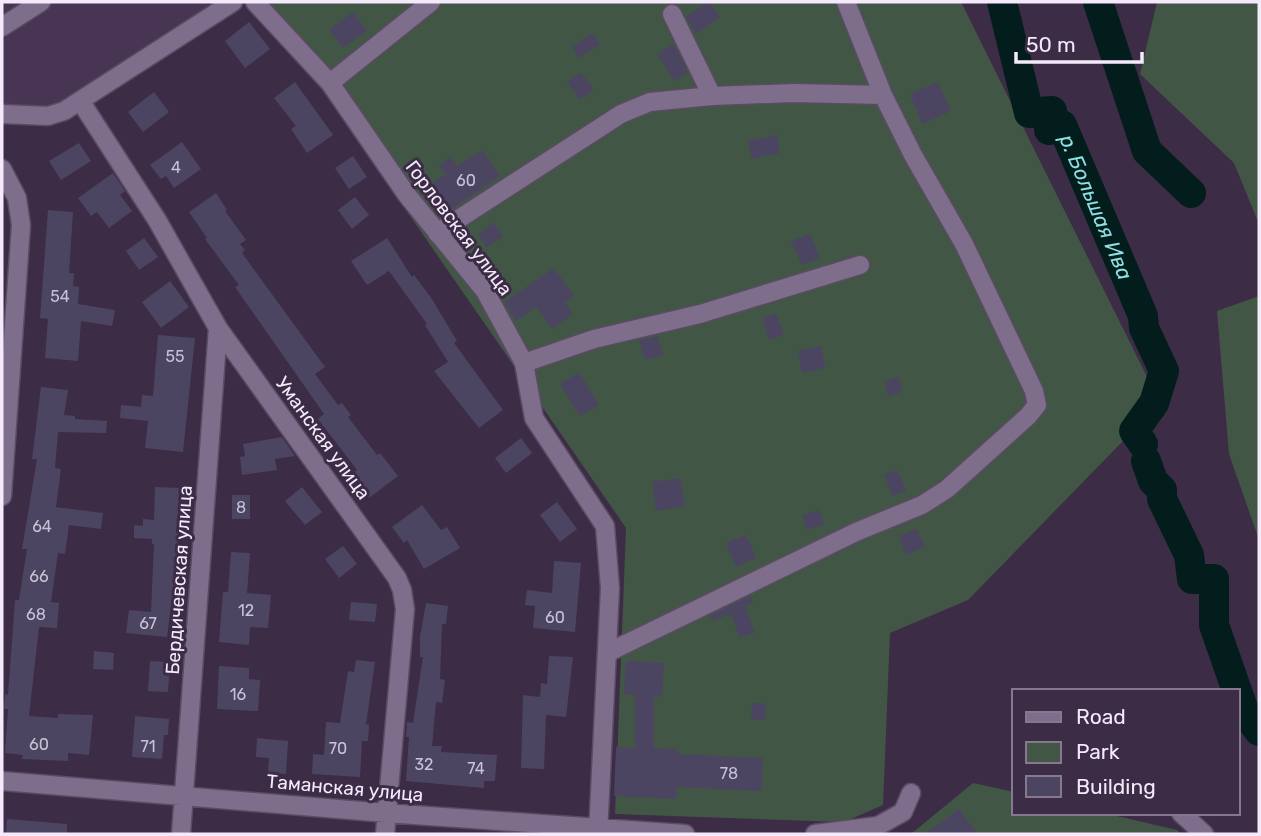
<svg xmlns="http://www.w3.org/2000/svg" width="1261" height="836" font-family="Rubik,sans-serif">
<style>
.built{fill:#483553}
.green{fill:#425645}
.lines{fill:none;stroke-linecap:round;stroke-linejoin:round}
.river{stroke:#031c1c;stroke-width:30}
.building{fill:#4c4562}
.minor-casing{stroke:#594c62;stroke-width:21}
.minor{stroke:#7f6e8b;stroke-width:18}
.labels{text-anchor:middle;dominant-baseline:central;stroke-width:6;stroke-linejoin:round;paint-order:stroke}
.number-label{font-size:16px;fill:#cac1d5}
.street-label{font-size:19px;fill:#f4eafb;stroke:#3c2c46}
.water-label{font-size:21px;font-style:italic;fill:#8de1e2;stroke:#3c2c46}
</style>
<rect width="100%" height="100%" fill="#3c2c46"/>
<path class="built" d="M2 2H206L209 6 52 111 2 110Z"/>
<path class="green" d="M262 2H961L1160 403 968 600 890 633 883 805 844 822 615 814 626 528Z
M1157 2H1259V224L1234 163 1140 74Z
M1259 296V540L1229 454 1217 311Z
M973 783 1014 792V813H1104L1177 830 1181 834H911Z"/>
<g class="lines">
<g class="river">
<path id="s1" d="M1002 2 1029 113 1052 111 1049 130 1062 125 1143 316 1144 328 1164 371 1154 403 1134 431 1143 444"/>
<path d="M1098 2 1147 151 1191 193"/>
<path d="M1146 461 1153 481 1162 490V499L1189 555 1192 579H1214V625L1237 691"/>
<path d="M1238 694 1244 710 1259 731"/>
</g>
</g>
<path class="building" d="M707 2H710L720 17 696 34 686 17Z
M353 12 367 31 343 48 329 30Z
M249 22 270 49 245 68 225 41Z
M592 33 600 44 579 58 572 47Z
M674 44 688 72 674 81 657 54Z
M581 72 594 90 580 100 567 82Z
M295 82 333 135 307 153 291 129 296 126 274 98Z
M938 82 951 111 922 124 910 94Z
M154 92 169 112 143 132 128 112Z
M777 135 780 153 752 159 748 141Z
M182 142 201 169 174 188 166 176 161 179 150 165Z
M79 143 91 161 61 180 49 161Z
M482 150 500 176 450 210 432 183 446 174 439 165 451 157 457 166Z
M353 156 367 177 349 189 335 168Z
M113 173 125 191 120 195 132 211 109 228 97 212 91 216 78 198Z
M216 193 227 210 225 211 246 240 240 244 245 250 242 253 325 367 315 374 338 405 342 403 351 415 348 417 377 455 380 453 398 476 369 498 351 475 357 470 318 419 324 414 235 287 239 285 205 239 207 238 189 212Z
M355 197 369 215 352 229 338 210Z
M48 210 73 212 69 273H74L73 286 79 287 78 304 115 310 112 326 81 321 78 361 45 358 48 319 40 318Z
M494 223 503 236 487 247 478 234Z
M810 234 820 258 802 265 791 241Z
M144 238 158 257 139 270 126 251Z
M387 238 412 277 414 275 432 299 457 341 454 343 503 410 479 428 434 371 448 362 425 325 427 324 389 271 367 285 351 261Z
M554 268 574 296 565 302 573 314 552 329 536 307 516 321 504 302Z
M170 281 189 307 161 328 142 302Z
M776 313 784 334 769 340 762 318Z
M158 335 195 338 183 452 145 448 148 421 120 418 121 405 141 407 142 395 153 396Z
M657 336 663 355 645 360 639 340Z
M821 346 825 368 802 373 798 351Z
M579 372 599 405 580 416 560 384Z
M898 377 903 391 889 397 884 382Z
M41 387 68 390 64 415 75 416V419L107 421 106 433 58 432 55 468 61 469 56 507 103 513 101 529 69 525 65 554 58 553 51 602 59 603 57 628 39 627 29 716 58 718V714L93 715 89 755 68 753V761L22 759 23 755 5 753 8 709H4L5 694 8 695 15 600H19L27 549H22L37 459H32Z
M282 437 295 456 275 459 277 470 242 475 240 457 245 456 243 444Z
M521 438 532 453 506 473 495 458Z
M897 470 906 491 893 496 884 475Z
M680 478 685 506 656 511 652 482Z
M155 487 179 488 177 568 181 569V582H174L167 637 126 633 129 610 151 612 154 544H152V539L134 538V525L143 526V519L154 520Z
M302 487 322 512 305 525 285 501Z
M232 495H250V519H232Z
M557 502 577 529 560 542 540 515Z
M422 505 441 530 447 527 460 548 424 569 407 540 404 543 392 527Z
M819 510 824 524 807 530 802 516Z
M917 529 925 547 906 555 899 536Z
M746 535 756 558 736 567 726 543Z
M343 546 357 564 339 578 325 559Z
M231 552 250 553 247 593 271 595 268 628 250 627 249 645 219 642 223 592H228Z
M554 561 581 563 575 632 533 628 535 606 525 605 527 590 552 593Z
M750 596 753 603 745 606 755 632 740 638 731 614 712 621 710 615Z
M351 602 377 604 375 622 349 620Z
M426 603 448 606 446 624H442L440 679 445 680 442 703 436 702 432 746H442L441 752 497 755 495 781H484V788L406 781 409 737H406L407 722 413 723 423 657H420V637Z
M94 651 114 653 113 670 93 669Z
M549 656 573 657 566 717 546 715 544 769 521 768 523 695 540 697 541 683 547 684Z
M356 660 375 662 366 724 369 725 368 741H362L360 777 312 774 313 754 324 755 326 722 340 723 348 671 354 672Z
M150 661 170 662 168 692 148 691Z
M626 661 664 663 662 697 654 696V748L678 749V754L763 758 761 791 677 787 676 799 614 796 616 747 635 748V695L624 694Z
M219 666 249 668V679L260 680 258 711 217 709Z
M752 703 766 704 765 720 751 719Z
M135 716 169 719 168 735H164L162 759 132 757Z
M257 738 288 741 286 774 268 773 269 758 256 757Z
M959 809 978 834H925Z
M7 819 67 824V834H6Z"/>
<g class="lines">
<g class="minor-casing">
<path id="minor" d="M255 2 330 83 407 195 485 291 524 363 534 418 605 526 610 588 598 834
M672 14 712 96
M2 27 41 2
M330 83 431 2
M81 102 157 220 218 328 397 578 402 590 405 609 385 834
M2 114 48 116 64 111 233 2
M2 169 17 198 21 225 2 496
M437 233 621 114 650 102 712 96 794 93 883 95
M524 363 594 339 700 314 860 265
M607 653 856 532 922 505 947 489 1028 416 1037 405 1034 391 964 244 913 155 883 95 846 2
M2 781 386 813 685 834
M1181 813 1204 834
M181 834 218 328
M815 834 878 826 903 812 911 793"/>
</g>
<use href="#minor" class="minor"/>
</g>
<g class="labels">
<g class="number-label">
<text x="176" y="167">4</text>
<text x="466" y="180">60</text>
<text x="60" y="296">54</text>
<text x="175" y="356">55</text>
<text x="241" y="507">8</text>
<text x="42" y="526">64</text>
<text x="39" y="576">66</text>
<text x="246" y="610">12</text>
<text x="36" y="614">68</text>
<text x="555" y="617">60</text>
<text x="148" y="623">67</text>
<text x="238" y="694">16</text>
<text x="39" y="744">60</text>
<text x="148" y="746">71</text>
<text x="338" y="748">70</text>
<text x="424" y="764">32</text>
<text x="476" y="768">74</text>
<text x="729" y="773">78</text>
</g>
<g class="street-label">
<text transform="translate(459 228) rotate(53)">Горловская улица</text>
<text transform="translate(323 438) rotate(54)">Уманская улица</text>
<text transform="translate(179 580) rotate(-86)">Бердичевская улица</text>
<text transform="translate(345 788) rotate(5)">Таманская улица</text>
</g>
<g class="water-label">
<text stroke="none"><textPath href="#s1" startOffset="259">р. Большая Ива</textPath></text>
</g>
</g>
<rect width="1261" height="836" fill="none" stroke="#f4eafb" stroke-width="7"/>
<rect x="1012" y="689" width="228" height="126" fill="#3c2c46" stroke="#86788e" stroke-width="2"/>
<rect x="1026" y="712" width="35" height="10" fill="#7f6e8b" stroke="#86788e" stroke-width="2"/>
<text x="1076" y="724" font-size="21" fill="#f4eafb">Road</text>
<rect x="1026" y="742" width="35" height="21" fill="#425645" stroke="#86788e" stroke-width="2"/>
<text x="1076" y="759" font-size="21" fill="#f4eafb">Park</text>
<rect x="1026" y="776" width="35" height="21" fill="#4c4562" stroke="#86788e" stroke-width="2"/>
<text x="1076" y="794" font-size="21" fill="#f4eafb">Building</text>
<path d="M1016 52v10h126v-10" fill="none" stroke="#f4eafb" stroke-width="3.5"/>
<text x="1026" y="52" font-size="21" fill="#f4eafb" stroke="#3c2c46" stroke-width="5" paint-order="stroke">50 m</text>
</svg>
